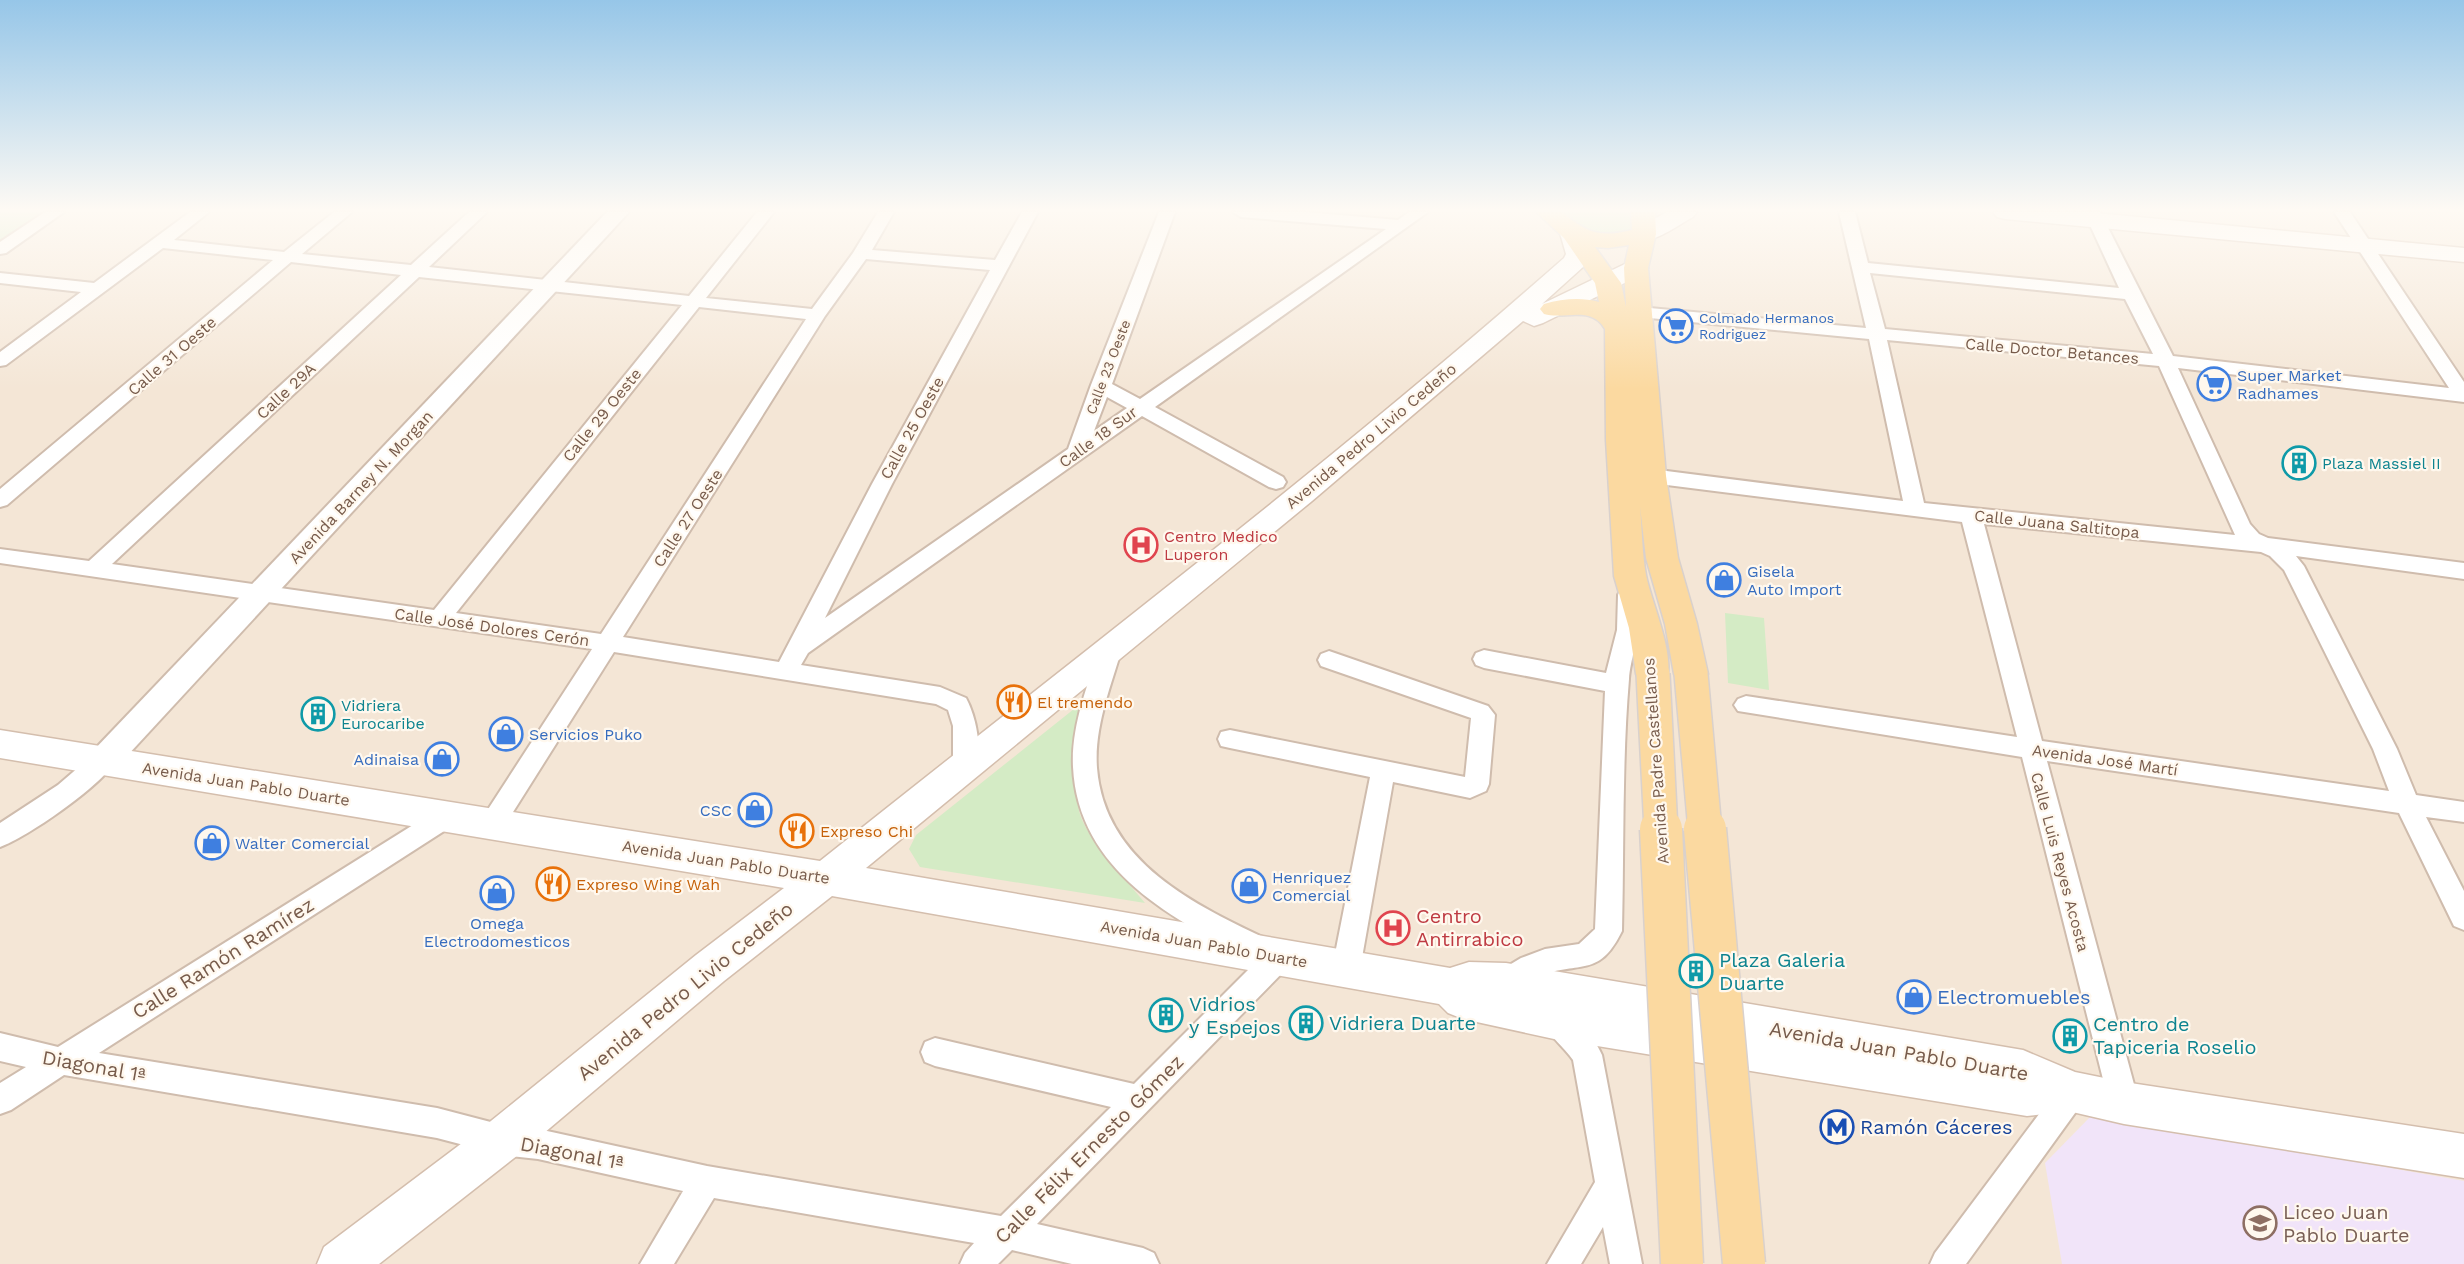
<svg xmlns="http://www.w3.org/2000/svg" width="2464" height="1264" font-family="'Work Sans',sans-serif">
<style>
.residential{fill:#f4e6d6}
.education{fill:#f1e4f9}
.green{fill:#d4ebc5}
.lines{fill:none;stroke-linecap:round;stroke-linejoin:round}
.minor-casing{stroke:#cfbcad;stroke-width:4}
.tertiary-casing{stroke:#cfbcad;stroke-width:4}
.secondary-casing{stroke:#d4bead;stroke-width:3}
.primary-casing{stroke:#d9d1cd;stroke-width:3}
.minor{fill:#fff;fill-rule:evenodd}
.tertiary{fill:#fff;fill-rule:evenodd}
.secondary{fill:#fff;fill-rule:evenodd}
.primary{fill:#fbd9a0;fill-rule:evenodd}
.primary-bridge-far1-casing{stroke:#d9d1cd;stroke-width:36;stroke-linecap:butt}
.primary-bridge-casing{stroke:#d9d1cd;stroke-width:45;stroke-linecap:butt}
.primary-bridge-far1{stroke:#fbd9a0;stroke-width:33}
.primary-bridge{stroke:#fbd9a0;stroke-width:42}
.labels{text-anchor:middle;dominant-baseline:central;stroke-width:4.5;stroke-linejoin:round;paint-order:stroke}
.far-shop-label{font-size:14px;fill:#366cbe;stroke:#fff8ee;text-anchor:start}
.far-street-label{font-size:14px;fill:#775b4b;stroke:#fff8ee}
.street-label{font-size:16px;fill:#775b4b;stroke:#fff8ee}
.shop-label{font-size:16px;fill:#366cbe;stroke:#fff8ee;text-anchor:start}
.culture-label{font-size:16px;fill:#0d838f;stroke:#fff8ee;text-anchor:start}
.health-label{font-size:16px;fill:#be3a42;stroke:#fff8ee;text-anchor:start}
.food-label{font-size:16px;fill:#c56008;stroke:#fff8ee;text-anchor:start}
.near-health-label{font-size:20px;fill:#be3a42;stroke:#fff8ee;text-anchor:start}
.near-street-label{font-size:20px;fill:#775b4b;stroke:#fff8ee}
.near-culture-label{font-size:20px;fill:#0d838f;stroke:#fff8ee;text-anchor:start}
.near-shop-label{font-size:20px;fill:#366cbe;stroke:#fff8ee;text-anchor:start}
.near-transit-label{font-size:20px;fill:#164399;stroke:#fff8ee;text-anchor:start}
.near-education-label{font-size:20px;fill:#785e54;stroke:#fff8ee;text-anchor:start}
</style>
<rect width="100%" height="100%" fill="#fcf4e7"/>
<path class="residential" d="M0 212H2464V1264H0Z"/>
<path class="education" d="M2092 1115 2464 1181V1264H2062L2045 1163Z"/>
<path class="green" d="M0 212H42L0 240Z
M1562 212H1631L1633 229C1598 242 1589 234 1562 212Z
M1725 613 1764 618 1769 690 1728 683Z
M1079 705C1079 738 1070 786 1081 817 1089 840 1128 882 1145 903L920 867 909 849 916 835Z"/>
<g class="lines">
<g class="minor-casing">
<path id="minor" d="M45 212H64L6 253 0 254V242Z
M190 212H209L174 240 284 252 334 212H352L302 254 411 265 469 212H487L429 267 689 296 757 212H774L706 298 812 309 853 253 878 212H894L872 250 995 260 1022 212H1038L892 484 825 618 1068 449 1091 385 1159 212H1175L1112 384 1140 399 1386 229 1241 217 1233 212H1305L1398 220 1409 212H1428L1155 407 1283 477 1286 482 1283 487 1276 489 1269 487 1142 416 808 653 801 665 940 687 966 698C976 716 984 754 974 773L965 776 956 773 953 766V726L948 710 936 704 614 652 501 831 492 835 483 831 479 824 483 817 592 649 0 563V549L89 561 401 275 291 262 7 505 0 507V489L273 260 163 248 6 365 0 366V352L81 292 0 283V273L94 283ZM866 259 990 270 872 484 779 662 623 637 825 316ZM419 277 682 305 434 610 112 564ZM699 307 806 319 601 634 456 613ZM1107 397 1127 408 1094 431Z
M1839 212H1855L1868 263 2119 288 2084 212H2100L2173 356 2449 388 2334 212H2350L2464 382V402L2178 368 2250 524 2259 534 2268 538 2464 563V579L2296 556 2304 566 2397 749 2416 795 2464 802V822L2426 817 2464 891V930L2454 926 2399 813 2047 761 2139 1103 2135 1113 2124 1117 2113 1113 2109 1103 2022 757 1738 711 1734 705 1738 699 1746 696 2017 737 1962 522 1651 483 1644 481 1641 476 1644 471 1651 469 1903 501 1869 339 1639 317 1633 316 1630 312 1633 308 1639 307 1866 328ZM1870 273 2125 299 2153 354 1885 329ZM1887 340 2159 366 2235 535 1924 503ZM1984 524 2261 552 2270 556 2284 570 2373 749 2389 791 2042 741Z
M1629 587 1637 589C1649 611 1630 655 1629 679 1622 762 1624 847 1622 931 1600 976 1583 962 1544 974 1530 978 1519 990 1506 995L1496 991 1492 982 1496 973 1521 958 1545 949 1579 944 1595 929 1605 691 1484 668 1476 665 1473 659 1476 653 1484 650 1606 673 1617 630 1618 595 1621 589Z
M1111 640 1119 642 1122 648C1111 686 1094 727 1097 768 1105 869 1208 911 1288 949L1292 958 1288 967 1037 1224 1143 1248 1154 1253 1159 1264H1072L1012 1250 998 1264H960L965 1253 974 1243 714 1198 674 1264H640L683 1191 538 1159 502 1155 437 1138 64 1075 11 1110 0 1114V1083L26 1067 0 1061V1033L58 1047 437 810 446 807 455 810 459 817 455 824 99 1053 437 1108 502 1125 538 1129 707 1166 1001 1216 1111 1107 935 1066 925 1062 921 1052 925 1042 935 1038 1134 1084 1257 961C1174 921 1078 871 1073 767 1071 727 1087 686 1100 648L1103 642Z
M1329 651 1488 706 1495 715 1489 784 1486 791 1470 798 1393 782 1360 969 1356 978 1346 981 1336 978 1332 969 1370 777 1230 748 1221 746 1218 739 1221 732 1230 730 1465 777 1471 718 1321 666 1318 660 1321 654Z
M103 751 112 754 115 761C103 785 26 838 0 847V823L58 785 94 754Z
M1558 1010C1579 1018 1593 1035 1602 1055L1642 1264H1610L1603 1227 1581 1264H1547L1595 1182 1573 1060C1564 1047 1550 1037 1544 1023L1548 1014Z
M2073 1078 2083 1082 2088 1092 2083 1102 1966 1264H1930L1935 1253 2063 1082Z"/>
</g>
<g class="tertiary-casing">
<path id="tertiary" d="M607 212H629L114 770 103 773 92 770 87 761 92 752Z"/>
</g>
<g class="secondary-casing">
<path id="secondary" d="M1667 212H1697L1693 217C1676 226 1655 244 1636 239L1632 234 1636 229Z
M1993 212H2085L2464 248V262L2005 219 1997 217Z
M1572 226 1580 228 1590 254 1583 267 1542 304 1627 263 1636 261 1645 263 1648 268 1645 273 1543 323 1534 326 1523 321 1312 501 866 868 1450 968 1469 962 1506 963 2023 1050 2075 1072 2124 1082 2464 1134V1178L2124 1124 2068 1111 2027 1116 1554 1039 1463 1019 1448 1013 1439 1004 832 896 724 981 518 1155 379 1264H317L324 1247 486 1125 696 955 784 888 0 758V730L820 861C1069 662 1325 469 1564 258L1566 254 1560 233 1564 228Z"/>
</g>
<g class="primary-casing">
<path id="primary" d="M1536 212H1562C1586 233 1600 238 1632 230L1631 212H1655L1656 234 1648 268 1666 476 1678 558 1697 624 1708 674 1703 683 1691 687 1679 683 1674 674 1665 624 1646 558 1640 506C1642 529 1642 553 1646 575 1651 602 1678 660 1665 683L1653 687 1641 683 1636 674 1629 628 1614 576 1606 440 1605 329C1591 305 1565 320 1544 314L1540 309 1544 304C1563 299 1580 297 1599 302L1595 283 1564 238ZM1629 245 1624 268 1626 307 1621 283 1595 247 1608 248Z"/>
</g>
<use href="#minor" class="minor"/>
<use href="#tertiary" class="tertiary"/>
<use href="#secondary" class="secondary"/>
<use href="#primary" class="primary"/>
<g class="primary-bridge-far1-casing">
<path id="primary-bridge-far1" d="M1653 674 1661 830
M1691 674 1705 830"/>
</g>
<g class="primary-bridge-casing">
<path id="primary-bridge" d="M1661 829 1682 1264
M1705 829 1744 1264"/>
</g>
<use href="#primary-bridge-far1" class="primary-bridge-far1"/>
<use href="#primary-bridge" class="primary-bridge"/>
</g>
<linearGradient id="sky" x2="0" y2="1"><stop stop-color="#96c6e8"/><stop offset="0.54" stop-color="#fefaf4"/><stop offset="1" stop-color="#fefaf4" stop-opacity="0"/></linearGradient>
<rect width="2464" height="389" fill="url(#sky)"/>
<defs>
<g id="supermarket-ring" transform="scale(1.725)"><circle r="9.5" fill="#fff8ee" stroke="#3f7fe0" stroke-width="1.5"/><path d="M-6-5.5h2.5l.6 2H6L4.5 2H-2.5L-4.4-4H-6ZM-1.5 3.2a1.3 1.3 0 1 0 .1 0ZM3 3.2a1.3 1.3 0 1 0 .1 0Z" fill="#3f7fe0"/></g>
<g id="building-ring" transform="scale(1.725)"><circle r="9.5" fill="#fff8ee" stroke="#0f9aa8" stroke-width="1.5"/><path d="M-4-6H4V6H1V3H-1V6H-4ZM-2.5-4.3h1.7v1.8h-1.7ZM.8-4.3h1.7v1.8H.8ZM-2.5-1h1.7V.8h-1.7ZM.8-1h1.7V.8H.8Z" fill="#0f9aa8"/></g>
<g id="hospital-ring" transform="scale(1.725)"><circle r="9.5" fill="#fff8ee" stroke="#e0444e" stroke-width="1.5"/><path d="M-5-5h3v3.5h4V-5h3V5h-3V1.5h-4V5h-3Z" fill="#e0444e"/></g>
<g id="shop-ring" transform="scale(1.725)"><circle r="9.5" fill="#fff8ee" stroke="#3f7fe0" stroke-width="1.5"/><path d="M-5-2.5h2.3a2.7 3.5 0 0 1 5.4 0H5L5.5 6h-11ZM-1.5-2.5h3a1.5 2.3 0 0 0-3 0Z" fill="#3f7fe0"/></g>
<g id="restaurant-ring" transform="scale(1.725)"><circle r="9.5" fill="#fff8ee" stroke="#e8710a" stroke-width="1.5"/><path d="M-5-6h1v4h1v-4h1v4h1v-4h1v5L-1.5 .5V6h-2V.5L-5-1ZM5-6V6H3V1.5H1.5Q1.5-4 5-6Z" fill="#e8710a"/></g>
<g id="metro-ring" transform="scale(1.725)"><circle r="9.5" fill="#fff8ee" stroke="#1a4fb4" stroke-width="1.5"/><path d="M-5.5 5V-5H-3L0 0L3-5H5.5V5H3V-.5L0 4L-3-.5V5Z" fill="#1a4fb4"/></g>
<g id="school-ring" transform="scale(1.725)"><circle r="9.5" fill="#fff8ee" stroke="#8d6e63" stroke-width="1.5"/><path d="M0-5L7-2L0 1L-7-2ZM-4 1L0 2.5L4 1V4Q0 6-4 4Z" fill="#8d6e63"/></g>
</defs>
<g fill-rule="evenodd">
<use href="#supermarket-ring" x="1676" y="326"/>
<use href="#supermarket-ring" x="2214" y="384"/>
<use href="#building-ring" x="2299" y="463"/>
<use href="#hospital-ring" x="1141" y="545"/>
<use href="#shop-ring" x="1724" y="580"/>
<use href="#restaurant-ring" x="1014" y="702"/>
<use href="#building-ring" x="318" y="714"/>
<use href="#shop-ring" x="506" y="734"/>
<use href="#shop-ring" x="442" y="759"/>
<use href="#shop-ring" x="755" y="810"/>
<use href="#restaurant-ring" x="797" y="831"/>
<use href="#shop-ring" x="212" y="843"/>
<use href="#restaurant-ring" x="553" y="884"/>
<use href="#shop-ring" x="1249" y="886"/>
<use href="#shop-ring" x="497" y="893"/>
<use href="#hospital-ring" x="1393" y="928"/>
<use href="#building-ring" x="1696" y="971"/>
<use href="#shop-ring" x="1914" y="997"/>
<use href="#building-ring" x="1166" y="1015"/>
<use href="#building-ring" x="1306" y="1023"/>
<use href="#building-ring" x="2070" y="1036"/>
<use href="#metro-ring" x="1837" y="1127"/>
<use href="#school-ring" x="2260" y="1223"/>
</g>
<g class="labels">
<g class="far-shop-label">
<text x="1699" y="318">Colmado Hermanos<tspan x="1699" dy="16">Rodriguez</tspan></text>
</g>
<g class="far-street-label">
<text transform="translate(1108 367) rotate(-69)">Calle 23 Oeste</text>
</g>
<g class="street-label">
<text transform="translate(2052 351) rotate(5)">Calle Doctor Betances</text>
<text transform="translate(172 356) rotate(-41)">Calle 31 Oeste</text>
<text transform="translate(286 391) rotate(-43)">Calle 29A</text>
<text transform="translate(602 415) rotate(-51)">Calle 29 Oeste</text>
<text transform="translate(912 428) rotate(-61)">Calle 25 Oeste</text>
<text transform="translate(1371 436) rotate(-40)">Avenida Pedro Livio Cedeño</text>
<text transform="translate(1098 437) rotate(-36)">Calle 18 Sur</text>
<text transform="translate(361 487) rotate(-47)">Avenida Barney N. Morgan</text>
<text transform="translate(688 518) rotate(-57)">Calle 27 Oeste</text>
<text transform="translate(2057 524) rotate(6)">Calle Juana Saltitopa</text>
<text transform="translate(492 627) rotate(8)">Calle José Dolores Cerón</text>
<text transform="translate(2105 760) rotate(8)">Avenida José Martí</text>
<text transform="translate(1656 761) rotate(-94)">Avenida Padre Castellanos</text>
<text transform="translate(246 784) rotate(9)">Avenida Juan Pablo Duarte</text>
<text transform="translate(726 862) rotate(9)">Avenida Juan Pablo Duarte</text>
<text transform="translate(2060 862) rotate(75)">Calle Luis Reyes Acosta</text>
<text transform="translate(1204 944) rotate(10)">Avenida Juan Pablo Duarte</text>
</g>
<g class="shop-label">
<text x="2237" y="375">Super Market<tspan x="2237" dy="18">Radhames</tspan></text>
<text x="1747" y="571">Gisela<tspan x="1747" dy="18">Auto Import</tspan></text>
<text x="529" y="734">Servicios Puko</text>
<text x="419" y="759" text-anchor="end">Adinaisa</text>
<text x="732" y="810" text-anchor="end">CSC</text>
<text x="235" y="843">Walter Comercial</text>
<text x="1272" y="877">Henriquez<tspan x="1272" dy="18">Comercial</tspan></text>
<text x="497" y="923" text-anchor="middle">Omega<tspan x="497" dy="18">Electrodomesticos</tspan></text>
</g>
<g class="culture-label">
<text x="2322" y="463">Plaza Massiel II</text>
<text x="341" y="705">Vidriera<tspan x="341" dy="18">Eurocaribe</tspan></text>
</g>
<g class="health-label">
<text x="1164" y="536">Centro Medico<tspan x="1164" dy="18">Luperon</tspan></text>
</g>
<g class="food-label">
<text x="1037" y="702">El tremendo</text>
<text x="820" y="831">Expreso Chi</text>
<text x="576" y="884">Expreso Wing Wah</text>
</g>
<g class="near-health-label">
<text x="1416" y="916">Centro<tspan x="1416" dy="23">Antirrabico</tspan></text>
</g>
<g class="near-street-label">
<text transform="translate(223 958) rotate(-32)">Calle Ramón Ramírez</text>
<text transform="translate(685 991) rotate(-39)">Avenida Pedro Livio Cedeño</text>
<text transform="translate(1899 1051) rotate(10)">Avenida Juan Pablo Duarte</text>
<text transform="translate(94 1066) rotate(10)">Diagonal 1ª</text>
<text transform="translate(1089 1149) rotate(-45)">Calle Félix Ernesto Gómez</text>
<text transform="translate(572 1153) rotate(11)">Diagonal 1ª</text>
</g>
<g class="near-culture-label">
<text x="1719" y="960">Plaza Galeria<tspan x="1719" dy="23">Duarte</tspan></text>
<text x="1189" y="1004">Vidrios<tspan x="1189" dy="23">y Espejos</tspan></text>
<text x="1329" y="1023">Vidriera Duarte</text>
<text x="2093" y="1024">Centro de<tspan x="2093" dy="23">Tapiceria Roselio</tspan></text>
</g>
<g class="near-shop-label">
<text x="1937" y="997">Electromuebles</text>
</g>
<g class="near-transit-label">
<text x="1860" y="1127">Ramón Cáceres</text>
</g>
<g class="near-education-label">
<text x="2283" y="1212">Liceo Juan<tspan x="2283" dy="23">Pablo Duarte</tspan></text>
</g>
</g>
</svg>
